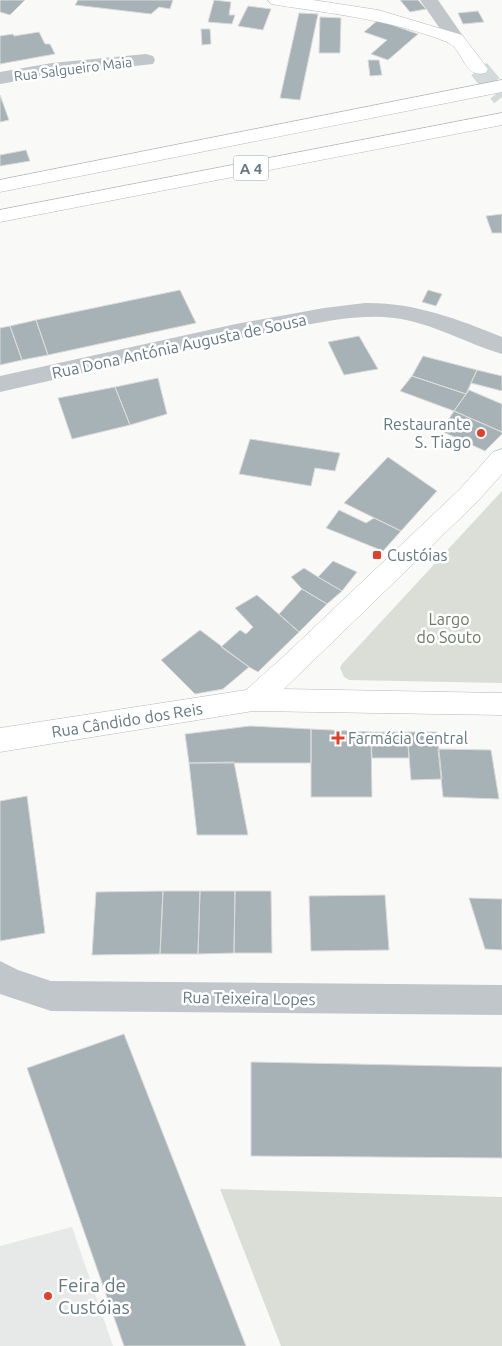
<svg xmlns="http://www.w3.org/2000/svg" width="502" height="1346" font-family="Ubuntu,sans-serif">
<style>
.built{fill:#e7e9e8}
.green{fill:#daded6}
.building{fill:#a7b2b6;stroke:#dbdbd9}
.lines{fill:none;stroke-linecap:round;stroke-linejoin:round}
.secondary-tunnel{stroke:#d4d9da;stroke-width:20;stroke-dasharray:20 10;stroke-linecap:butt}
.secondary-casing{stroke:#b2babe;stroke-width:1}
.motorway-casing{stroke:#b3b9bc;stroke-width:1}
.minor{fill:#c0c6c9;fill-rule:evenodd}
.tertiary{fill:#c0c6c9;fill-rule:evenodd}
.secondary{fill:#fff;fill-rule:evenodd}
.motorway{fill:#fff;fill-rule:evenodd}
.poi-dot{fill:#e43f2c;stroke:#fff;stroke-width:2}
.labels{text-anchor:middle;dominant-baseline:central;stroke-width:5;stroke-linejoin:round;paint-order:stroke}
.far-street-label{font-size:14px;fill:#647982;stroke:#fff}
.shield{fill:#fff;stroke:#92a1a8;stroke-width:1}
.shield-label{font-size:15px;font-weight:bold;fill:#647982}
.street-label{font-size:16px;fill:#647982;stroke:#fff}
.poi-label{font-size:16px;fill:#647982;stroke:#fff;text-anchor:start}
.park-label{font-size:16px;fill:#6a7a63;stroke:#fff}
.near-poi-label{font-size:19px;fill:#647982;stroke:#fff;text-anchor:start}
</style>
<rect width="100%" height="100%" fill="#f9f9f7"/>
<path class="built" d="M72 1227 113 1346H0V1246Z"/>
<path class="green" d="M502 491V683L349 680 344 677 340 668 342 664Z
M220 1189 502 1197V1346H281Z"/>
<path class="building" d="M0 0H25L10 15 0 12Z
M78 0H173L170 9 159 7 151 14 75 5Z
M214 0 231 2 229 15H235L232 24 208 22Z
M400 0H418L426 9 410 12Z
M248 6 271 9 263 30 238 26Z
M478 11 484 22 463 24 458 13Z
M299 13 318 14 300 100 280 98Z
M320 17 341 18 340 53H319Z
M378 20 418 34 388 60 371 54 387 40 364 32Z
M201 29H210L211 44 202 45Z
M39 32 45 44H50L55 54 0 64V36L13 34 14 36Z
M368 60H379L382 75 370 76Z
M0 95 9 120 0 122Z
M26 150 30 161 0 166V155Z
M502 214V233H492L486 216Z
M180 290 196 323 48 355 36 320Z
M428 290 442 294 436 306 422 302Z
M36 320 48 355 22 360 10 326Z
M10 326 22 360 0 365V328Z
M359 336 378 369 344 375 328 342Z
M423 356 477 370 466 394 412 376Z
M477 370 502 376V391L471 383Z
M412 376 466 394 454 411 400 391Z
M158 378 167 414 130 425 115 387Z
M115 387 130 425 72 439 58 398Z
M469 390 502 404V432L454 411Z
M454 411 502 432V434L485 451 441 431Z
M250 439 340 453 335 471 315 468 311 486 239 474Z
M388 457 437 491 401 531 344 503Z
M339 510 366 523 374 518 401 531 383 551 326 528Z
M333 561 357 572 342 591 318 577Z
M304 568 318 577 342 591 327 604 302 589 291 577Z
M302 589 327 604 299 632 279 614Z
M257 595 299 632 258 672 249 667 221 647 240 630 246 634 253 627 235 608Z
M200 630 249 667 223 689 195 694 161 660Z
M250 726 311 729V763H189L185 734Z
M311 729 371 732 372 797H311Z
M371 732H407L409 758H372Z
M407 732H437L442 779 411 780Z
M438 749 491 750 499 799 443 797Z
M234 762 248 835H197L189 763Z
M27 796 45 933 0 941V801Z
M163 891 160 954 92 955 96 892Z
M163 891H200L198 954H160Z
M200 891H235L234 953 198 954Z
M235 891H271L272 953H234Z
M385 895 389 950 311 951 309 896Z
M469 898 502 899V950L485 949Z
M124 1034 246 1346H124L27 1068Z
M251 1062 502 1067V1158L251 1156Z"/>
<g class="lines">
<path class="secondary-tunnel" d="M479 69 502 97"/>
<g class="secondary-casing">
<path id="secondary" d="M268 0H313L378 10 462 35 488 69 486 73C463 79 464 49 447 42 392 20 334 14 277 5L271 4Z
M502 449V474L478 501 284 689 502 693V715L253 711 0 752V728L246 690 284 656 460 489 493 452Z"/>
</g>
<g class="motorway-casing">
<path id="motorway" d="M502 80V92L0 192V180Z
M502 113V125L0 222V210Z"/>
</g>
<path class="minor" d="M146 54 153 56 155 60 153 64 52 75 0 84V72L52 63Z
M365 303C413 302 458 319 502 337V354C465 343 433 323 394 318 353 313 310 325 270 332 180 350 90 372 0 392V376L236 324 324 308Z"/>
<path class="tertiary" d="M420 0H438L465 39 462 43 456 44 450 43Z
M0 961 18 970 51 981 502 985V1015L51 1011 0 994Z"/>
<use href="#secondary" class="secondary"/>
<use href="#motorway" class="motorway"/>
</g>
<g class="poi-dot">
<circle cx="481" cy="433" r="5"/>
<rect x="372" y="550" width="10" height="10" rx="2.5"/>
<path d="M335.5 730.5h5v5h5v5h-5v5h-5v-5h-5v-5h5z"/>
<circle cx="48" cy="1296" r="5"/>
</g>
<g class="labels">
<g class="far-street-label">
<text transform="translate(73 69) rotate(-7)">Rua Salgueiro Maia</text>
</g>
<rect class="shield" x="233.5" y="155.5" width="35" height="25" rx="4"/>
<g class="shield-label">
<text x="251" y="168">A 4</text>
</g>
<g class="street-label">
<text transform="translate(179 346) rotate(-12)">Rua Dona Antónia Augusta de Sousa</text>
<text transform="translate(127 720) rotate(-9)">Rua Cândido dos Reis</text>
<text transform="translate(249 998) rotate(1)">Rua Teixeira Lopes</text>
</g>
<g class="poi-label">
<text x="471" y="424" text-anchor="end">Restaurante<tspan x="471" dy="18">S. Tiago</tspan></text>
<text x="387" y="555">Custóias</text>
<text x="348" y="738">Farmácia Central</text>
</g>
<g class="park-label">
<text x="449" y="619">Largo<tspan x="449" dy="18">do Souto</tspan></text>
</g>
<g class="near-poi-label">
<text x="58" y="1285">Feira de<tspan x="58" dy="22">Custóias</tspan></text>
</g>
</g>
</svg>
